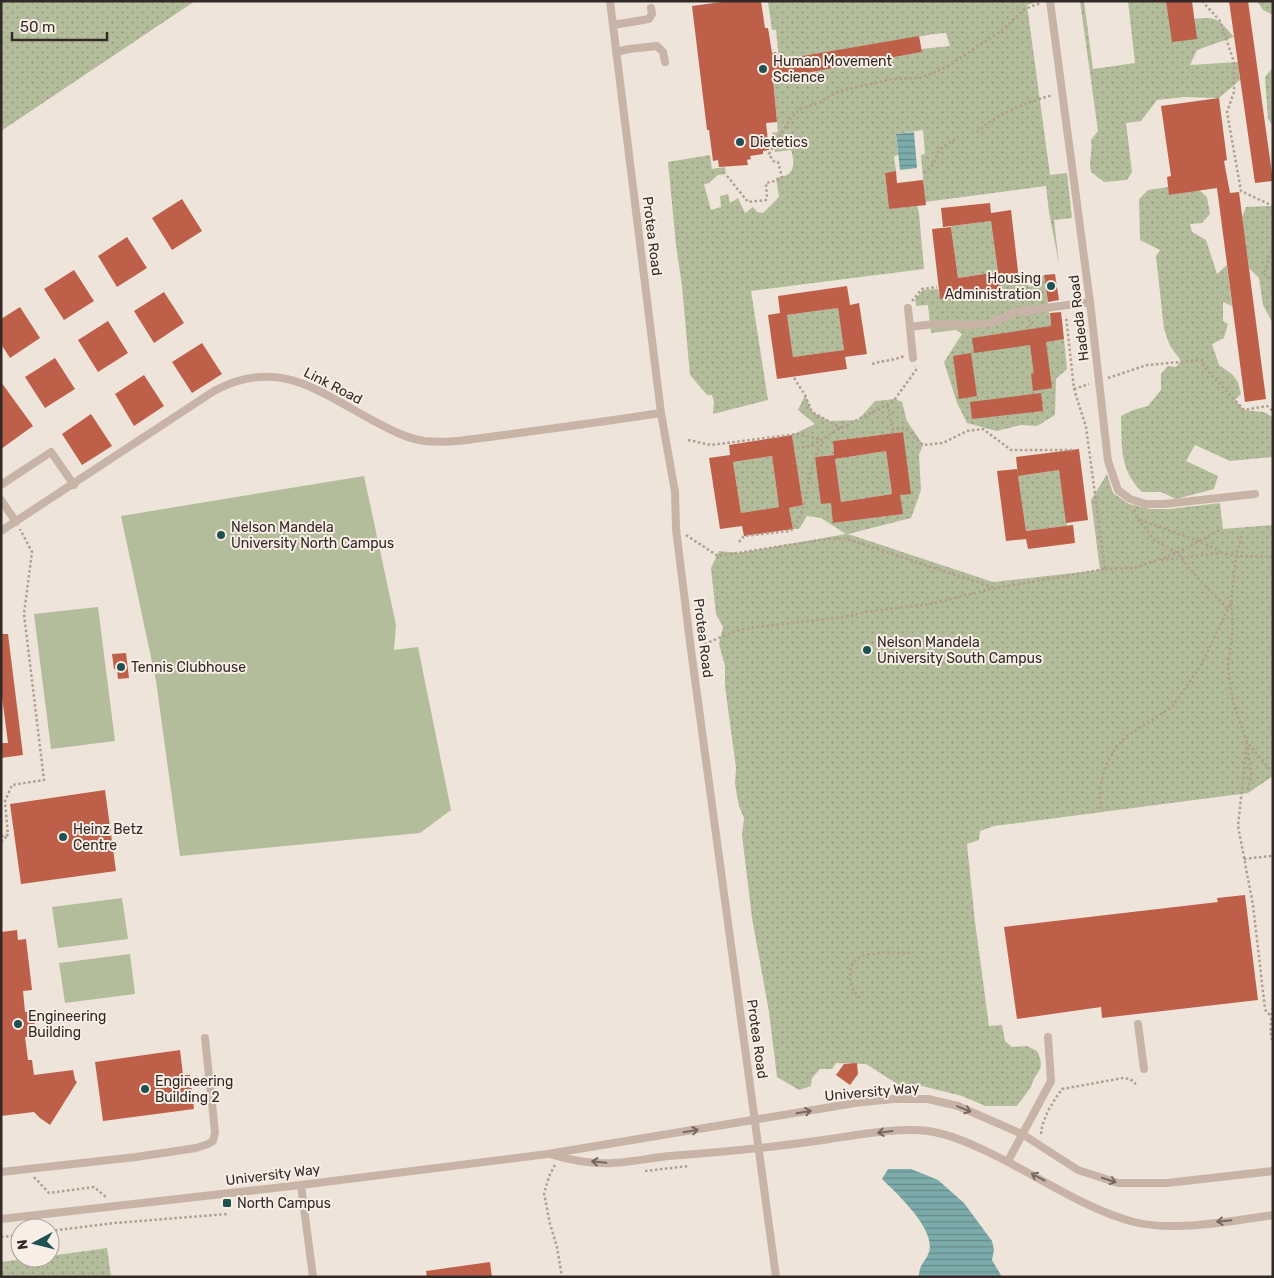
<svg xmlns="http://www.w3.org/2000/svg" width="1274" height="1278" font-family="Rubik,sans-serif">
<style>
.grass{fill:url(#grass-dots);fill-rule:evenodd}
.pitch{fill:#b4bd9b}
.water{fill:url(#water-rules)}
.building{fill:#be5f4a;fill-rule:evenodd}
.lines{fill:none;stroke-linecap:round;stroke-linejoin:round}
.path{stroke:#b29e91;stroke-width:2.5;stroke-dasharray:2.5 2.5;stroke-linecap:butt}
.lane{stroke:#c7b4a7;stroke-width:8}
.oneway{stroke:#766861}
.poi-dot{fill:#1f5152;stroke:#f8eee6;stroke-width:2}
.labels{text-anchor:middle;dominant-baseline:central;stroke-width:4;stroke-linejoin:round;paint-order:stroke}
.poi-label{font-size:14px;fill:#332a27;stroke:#f8eee6;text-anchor:start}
.street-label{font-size:14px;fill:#332a27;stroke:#f8eee6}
</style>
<defs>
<pattern id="grass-dots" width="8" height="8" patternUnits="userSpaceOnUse" patternTransform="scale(1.25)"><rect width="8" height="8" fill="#b4bd9b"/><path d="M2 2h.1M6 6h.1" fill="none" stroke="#939a7e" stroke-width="1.8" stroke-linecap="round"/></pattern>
<pattern id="water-rules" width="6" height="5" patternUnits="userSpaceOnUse" patternTransform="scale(1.25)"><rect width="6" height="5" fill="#7babaa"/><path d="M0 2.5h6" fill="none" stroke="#658b8a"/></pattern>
</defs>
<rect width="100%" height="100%" fill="#efe4da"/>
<path class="grass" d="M1 1H195L1 131Z
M766 1H1039L1027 5 1050 175 1067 173 1072 218 1054 220 1059 264 1049 212 1046 186 925 202 921 155 925 154 923 130 896 134 898 155 894 156 896 171 885 173 889 209 917 206 919 213 924 269 751 291 768 400 713 414 714 402 712 395H707L690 375 682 286 676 245 668 162 710 155 712 169 725 167 726 174 718 175 710 182V183L704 184 711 210 721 207 720 196 728 194 730 203 738 198 745 213 753 207 757 212 763 213 779 197 776 178C779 177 782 177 784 176 796 173 794 159 791 150L775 152 772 133 778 132 773 79 922 52V49L950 46 946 33 934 34 779 60 776 30H772L768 2Z
M1080 1H1084L1093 69 1135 63 1128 1H1166L1194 19C1218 16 1219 20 1234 37L1197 50 1190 65 1238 62 1240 80 1219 98 1184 97 1157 100 1141 121 1126 123 1132 172 1127 180 1104 182 1091 172C1088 161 1093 154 1091 140L1098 131Z
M1257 1H1273V15L1263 10Z
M1273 67V126L1268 119 1265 77Z
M1168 187 1170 195 1199 190 1207 197 1210 214 1202 223 1190 224 1192 232 1206 240 1217 274 1227 265 1232 306 1223 302V321L1228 324 1224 338 1212 344 1219 365 1232 374 1238 382 1241 394 1235 400 1244 410 1264 412 1273 417V457L1230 461 1195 445 1186 461 1218 476 1214 489 1176 499 1161 492H1142C1119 470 1122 445 1121 416L1133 410 1148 406 1161 390V374L1168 366 1176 367 1181 361 1170 346 1164 329 1156 256 1160 250 1140 240 1139 199 1148 190Z
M1273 206V324L1263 305 1259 278 1249 268 1242 217 1246 207Z
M991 221 998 272 958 278 951 226Z
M1018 274 1030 287 1044 275 1053 340 1064 339 1067 369 1056 379 1055 415 1037 426 1021 425 997 431 967 423 957 403 944 362 962 334 956 330 931 333 928 305 916 306 915 299 923 290 938 289 940 299 1000 292 999 282Z
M838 308 844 350 793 357 787 315Z
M805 395 812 412 829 421 858 420 875 401 895 399 902 402 907 421 923 445 919 455 921 490 911 518 848 534 993 582 1100 570 1091 500 1107 474 1113 493 1129 504 1150 509H1169L1220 503 1223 529 1273 525V776L1248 793 994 826 980 831 979 840 967 844 975 922 989 1026 1002 1025 1005 1041 1012 1047 1027 1046 1037 1051C1047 1072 1035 1070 1031 1087L1017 1106H985L962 1096 922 1086 902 1087 866 1064 836 1063 832 1069H820L812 1078 811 1086 799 1090 777 1077 769 1012 752 918 742 835 744 818 739 806 735 784 736 768 725 686V666L719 644 723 627 716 614 711 568 719 551 739 553 846 534 821 518 807 516 799 529H793L789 508 803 505 792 435 815 424 798 410ZM903 432 900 495 902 514 834 523 831 503 815 457 834 455 833 441Z
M886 451 892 494 841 502 835 459Z
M772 456 779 507 741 513 733 462Z
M1059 470 1067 526 1026 531 1018 476Z
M107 1248 111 1277H1V1262L31 1258H50V1256Z"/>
<path class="pitch" d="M364 476 396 625 394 650 418 647 451 810 420 833 180 856 156 681 121 516Z
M98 607 115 741 51 749 34 614Z
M122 898 128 939 58 948 52 907Z
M130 954 135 994 65 1003 59 963Z"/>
<path class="water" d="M914 132 917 168 900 170 896 134Z
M888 1169H911L938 1180 964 1203 992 1241 994 1250 992 1260 1002 1277H919C919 1264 925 1263 929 1252 936 1229 897 1194 882 1179Z"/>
<path class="building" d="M729 1H761L765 28H768L772 53 776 52 779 60 919 36 922 52 773 79 777 122 766 123 769 150 763 151V154L750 156 751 159 747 160 748 165 719 167 718 160 713 161 709 130H707L692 6Z
M1166 1H1192L1197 39 1172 42Z
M1229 1H1248L1273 181 1255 183Z
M1219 98 1227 160 1224 161 1230 193 1239 192 1266 399 1245 402 1217 188 1169 195 1167 177 1171 176 1161 106Z
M896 171 897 183 923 180 926 205 889 209 885 173Z
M182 199 202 231 172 250 152 218Z
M990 203 991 213 1011 210 1019 280 999 282 1001 292 940 299 932 229 951 227 958 278 998 272 991 221 943 227 941 208Z
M127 237 147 268 117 287 98 256Z
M74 270 94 301 64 320 44 289Z
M1055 274 1059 300 1048 302 1044 275Z
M847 286 850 305 859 303 867 354 845 357 847 369 777 379 768 315 780 313 778 296ZM838 308 844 350 793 357 787 315Z
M164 292 184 323 154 343 134 311Z
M20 307 40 338 10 358 1 344V319Z
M1061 312 1064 339 1046 342 1052 388 1033 391 1031 374H1034L1030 345 974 353 972 338 1051 326 1050 313Z
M108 321 128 353 98 372 78 340Z
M202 343 222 374 192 393 172 362Z
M971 353 977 396 959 399 953 356Z
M55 358 75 389 45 408 25 377Z
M144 375 164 406 134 426 115 394Z
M1 382 33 426 1 449Z
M1041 393 1043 411 972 419 970 402Z
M91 414 112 446 82 465 62 434Z
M903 432 911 494 900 495 903 514 833 523 831 503 821 504 815 457 834 455 833 441ZM886 451 892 494 841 502 835 459Z
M792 435 803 505 789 508 793 529 744 536 742 526 720 529 709 458 730 455 729 445ZM772 456 779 507 741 513 733 462Z
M1079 449 1088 520 1066 523 1059 470 1018 476 1016 457Z
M1017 469 1026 531 1073 525 1075 543 1028 549 1026 539 1006 541 997 471Z
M1 634H8L23 755 1 758V743H8L1 689Z
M126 653 129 678 118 679 117 669H114L112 654Z
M105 790 116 871 21 884 10 804Z
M1245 895 1258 1000 1102 1018 1101 1007 1017 1019 1004 927 1218 902 1217 898Z
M17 930 18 940 26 939 32 990 23 991 25 1012 33 1011 36 1036 25 1037 28 1060H32L34 1075 73 1070 75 1080 77 1082 50 1125 40 1118 34 1112 1 1116V932Z
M180 1050 183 1075H190L194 1109 103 1121 95 1062Z
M857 1063 858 1074 850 1085 836 1075 844 1064Z
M490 1262 492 1277H427L426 1271Z"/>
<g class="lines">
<path class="path" d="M1202 1 1220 21 1234 62V92L1227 112 1241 191 1273 206
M977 132C997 114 1027 102 1053 95
M924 173 932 166 940 149 957 138
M727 176 748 202 766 200 767 198 766 183 779 180 782 177 778 162 773 161 769 154 790 119 800 109 819 103 836 92 892 79 919 78 936 72 951 64 1001 31 1025 9 1040 3
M1273 246 1264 274 1273 280
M912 301 922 289 937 287
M1029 319 1031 328
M872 364C884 360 893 361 904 356
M794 378 805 395 812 412 841 428
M1108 378 1147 365 1202 360 1204 367 1244 410 1267 406 1273 411
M1074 389 1089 384
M888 404 892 429 905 428 923 445 943 443 967 431 983 429 1011 450H1072
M688 440 711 445 797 434 822 440
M797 448 811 446 841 428 885 406 895 399 916 370 915 366
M1134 510 1138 519 1154 540 1177 553 1196 576 1228 609
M1140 520 1201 542 1223 553
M686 535 718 556 827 539H847L995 588
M739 542 744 536 790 531C804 521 808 480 813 464 815 456 819 449 823 442
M1161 560 1222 553 1236 556 1273 557
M1105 569 1135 568 1177 553 1220 530
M1231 603 1233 625 1228 668 1233 702 1247 742 1272 772
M700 646 733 632 748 628 851 616 864 612 930 604 996 588 1105 569 1086 427 1074 389 1066 316
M1247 742 1238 826 1253 905 1265 1009 1267 1013 1271 1015
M1248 748 1251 775 1248 790
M1101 809 1100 788 1105 767 1116 747 1127 736 1172 707 1201 665 1231 603 1236 556 1243 530
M1 836 8 835 5 801 12 785 44 780 24 614 32 552 20 529
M1 842 7 836
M1244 859 1270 856 1273 859
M860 998C853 990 849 984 850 974 850 947 892 953 910 953
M1273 1008C1271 1016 1269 1035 1273 1042
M1041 1134C1042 1118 1053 1102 1062 1089L1123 1078 1130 1079 1136 1084
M555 1165 550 1174 544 1193 550 1224 557 1247 562 1277
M645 1171 689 1166
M34 1177 49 1193 94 1187 106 1197
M50 1231 115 1223 227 1214
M1 1237 20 1235"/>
<path class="lane" d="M610 1 661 413 675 492 676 529 691 650 776 1277
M1050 1 1090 302 1108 461 1118 490 1130 499 1146 504H1164L1255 494
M613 25 649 19 652 14 651 8
M616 52 629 49 657 46 663 52 665 62
M908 308 913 358
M910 327 934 324 971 325 991 323 1016 312 1090 302
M1 485 51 452 74 485
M1 500 16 522
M1 531 214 391C277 357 317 390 372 420 389 429 405 438 424 441 450 444 478 438 504 435 556 428 609 421 661 413
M1138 1024 1144 1069
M550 1154C569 1160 593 1164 613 1163 632 1162 650 1158 669 1156 723 1152 777 1147 830 1139 857 1135 902 1127 928 1131 949 1134 969 1143 988 1152 1035 1174 1084 1209 1134 1222 1174 1232 1232 1221 1273 1215
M1008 1161 1051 1081 1048 1037
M1 1172 136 1157 196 1148 208 1144 213 1141 215 1132 205 1038
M301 1185 313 1277
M1 1219 301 1185 548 1154 855 1103 893 1099H928L958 1106 1022 1134 1078 1170 1118 1183H1167L1273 1171"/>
</g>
<defs><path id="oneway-shaft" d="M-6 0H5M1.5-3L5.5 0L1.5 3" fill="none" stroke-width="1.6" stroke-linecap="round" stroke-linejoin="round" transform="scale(1.25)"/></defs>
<g class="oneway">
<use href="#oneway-shaft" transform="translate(964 1109) rotate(22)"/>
<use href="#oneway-shaft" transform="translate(804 1112) rotate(-10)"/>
<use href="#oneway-shaft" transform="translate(691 1131) rotate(-9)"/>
<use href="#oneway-shaft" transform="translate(885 1132) rotate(173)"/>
<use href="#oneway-shaft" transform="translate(599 1162) rotate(-175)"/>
<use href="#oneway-shaft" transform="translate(1038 1177) rotate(-152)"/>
<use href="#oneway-shaft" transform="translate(1109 1180) rotate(18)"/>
<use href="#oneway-shaft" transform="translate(1224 1221) rotate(174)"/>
</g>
<g class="poi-dot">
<circle cx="763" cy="69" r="5"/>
<circle cx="740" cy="142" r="5"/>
<circle cx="1051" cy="286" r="5"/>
<circle cx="221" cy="535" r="5"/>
<circle cx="867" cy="650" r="5"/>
<circle cx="121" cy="667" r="5"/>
<circle cx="63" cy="837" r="5"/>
<circle cx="18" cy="1024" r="5"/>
<circle cx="145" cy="1089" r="5"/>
<rect x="222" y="1198" width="10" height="10" rx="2.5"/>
</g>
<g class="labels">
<g class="poi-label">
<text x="773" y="61">Human Movement<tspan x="773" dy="16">Science</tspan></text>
<text x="750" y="142">Dietetics</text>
<text x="1041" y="278" text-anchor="end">Housing<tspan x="1041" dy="16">Administration</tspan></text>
<text x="231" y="527">Nelson Mandela<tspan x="231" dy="16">University North Campus</tspan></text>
<text x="877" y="642">Nelson Mandela<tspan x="877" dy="16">University South Campus</tspan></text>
<text x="131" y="667">Tennis Clubhouse</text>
<text x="73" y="829">Heinz Betz<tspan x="73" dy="16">Centre</tspan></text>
<text x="28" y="1016">Engineering<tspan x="28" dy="16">Building</tspan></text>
<text x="155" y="1081">Engineering<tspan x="155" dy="16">Building 2</tspan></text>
<text x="237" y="1203">North Campus</text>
</g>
<g class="street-label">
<text transform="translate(652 236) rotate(83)">Protea Road</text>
<text transform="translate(1079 318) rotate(-97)">Hadeda Road</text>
<text transform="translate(333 386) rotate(27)">Link Road</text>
<text transform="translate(703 638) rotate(83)">Protea Road</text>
<text transform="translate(757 1039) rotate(82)">Protea Road</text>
<text transform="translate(872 1092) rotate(-5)">University Way</text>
<text transform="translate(273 1175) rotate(-7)">University Way</text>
</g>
</g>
<rect width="1274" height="1278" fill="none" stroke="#332a27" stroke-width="5"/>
<g transform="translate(35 1243) rotate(263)"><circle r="24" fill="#f8eee6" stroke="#a9a09a"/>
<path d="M0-4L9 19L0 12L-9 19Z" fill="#1f5152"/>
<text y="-8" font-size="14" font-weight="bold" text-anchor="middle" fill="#332a27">N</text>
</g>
<path d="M12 32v8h95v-8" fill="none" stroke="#332a27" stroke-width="2.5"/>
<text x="20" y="32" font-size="15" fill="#332a27" stroke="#f8eee6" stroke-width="4" paint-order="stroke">50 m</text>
</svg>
